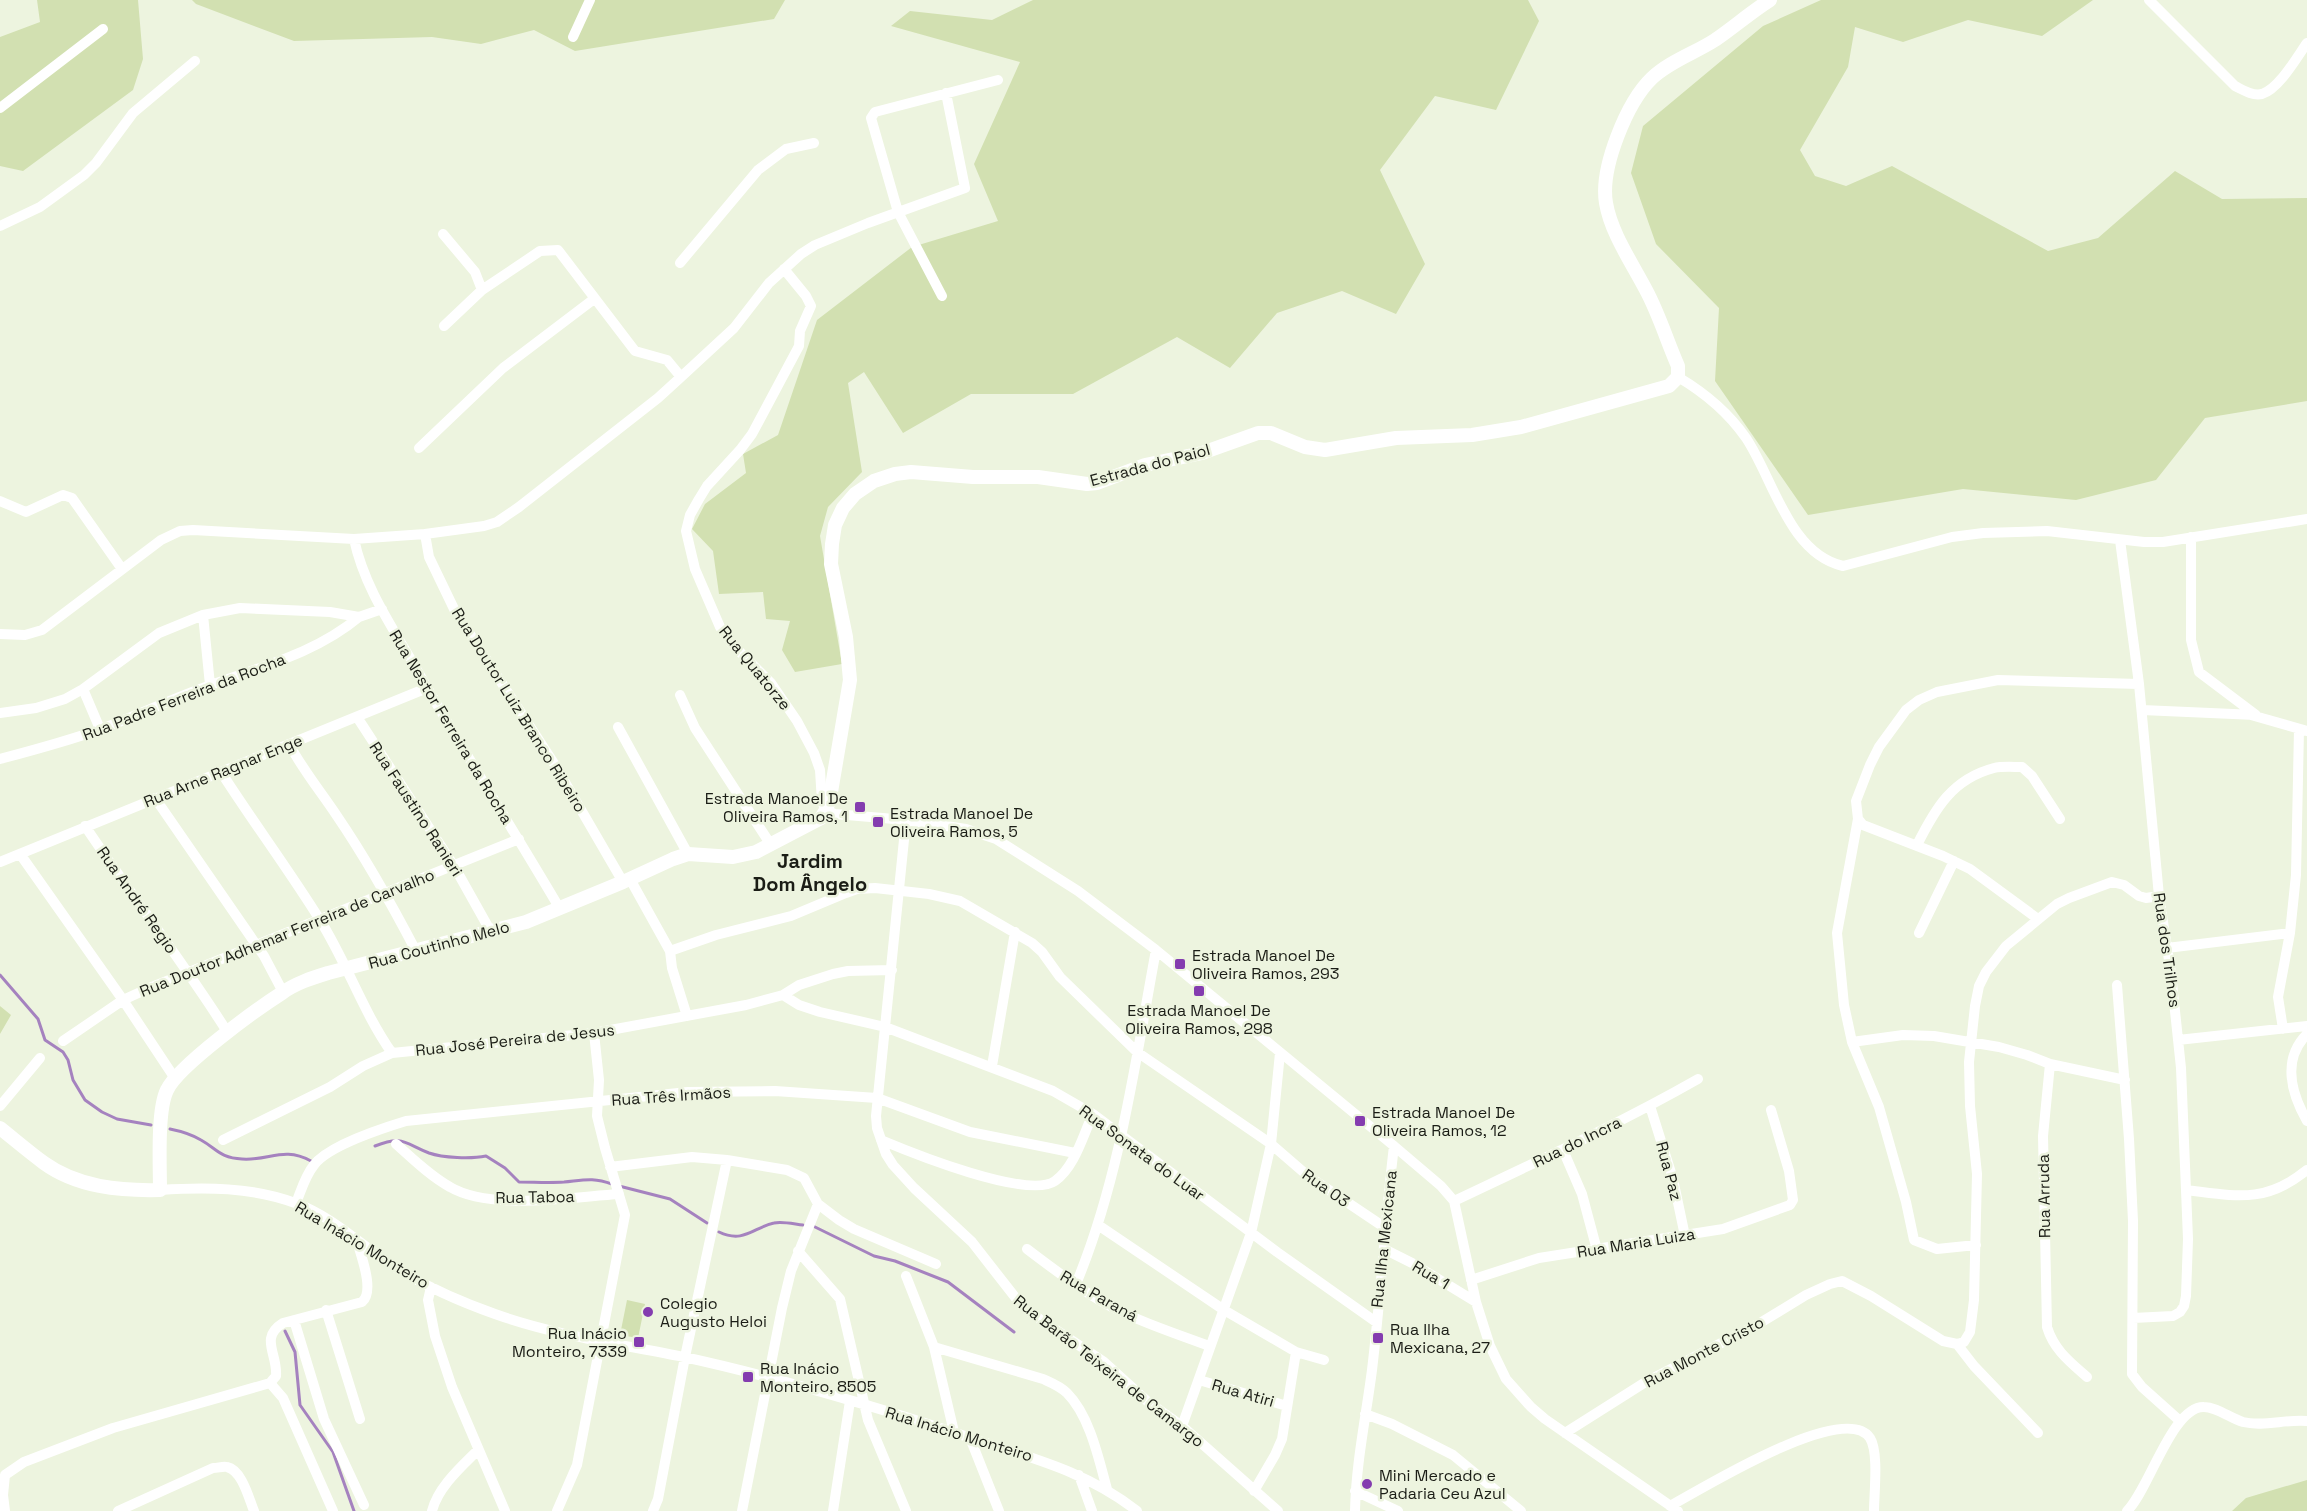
<svg xmlns="http://www.w3.org/2000/svg" width="2307" height="1511" font-family="'Space Grotesk',sans-serif">
<style>
.green{fill:#d2e0b1}
.lines{fill:none;stroke-linecap:round;stroke-linejoin:round}
.stream{stroke:#a582bf;stroke-width:3}
.minor{stroke:#fff;stroke-width:10}
.tertiary{stroke:#fff;stroke-width:14}
.poi-dot{fill:#843caf;stroke:#edf4df;stroke-width:2}
.labels{text-anchor:middle;dominant-baseline:central;stroke-width:5;stroke-linejoin:round;paint-order:stroke}
.street-label{font-size:16px;fill:#1b1d16;stroke:#edf4df}
.poi-label{font-size:16px;fill:#1b1d16;stroke:#edf4df;text-anchor:start}
.quarter-label{font-size:20px;font-weight:bold;fill:#1b1d16;stroke:#edf4df}
</style>
<rect width="100%" height="100%" fill="#edf4df"/>
<path class="green" d="M37 0H138L143 59 133 90 23 171 0 166V37L40 22Z
M192 0H785L774 19 575 51 534 30 481 44 432 37 294 41 196 4Z
M1033 0H1528L1539 21 1496 110 1435 96 1380 170 1425 264 1396 314 1342 291 1277 313 1230 368 1177 337 1073 394H971L903 433 864 372 848 383 862 472 828 507 820 536 842 664 795 672 782 650 790 621 766 619 763 592 719 594 713 551 692 529 705 504 746 473 743 454 778 435 817 320 912 247 998 221 974 164 1020 62 891 26 910 11 992 20Z
M1821 0H2093L2042 36 1968 20 1903 42 1855 27 1848 67 1800 150 1815 176 1846 186 1892 166 2048 251 2098 238 2175 171 2222 199 2307 198V401L2205 418 2156 480 2076 500 1963 489 1808 515 1715 381 1719 308 1656 244 1631 173 1643 126 1763 26Z
M0 1006 11 1015 0 1034Z
M627 1300 645 1304 638 1338 620 1335Z
M2307 1480V1511H2232L2246 1498Z"/>
<g class="lines">
<path class="stream" d="M0 975 38 1019 45 1040 63 1052 68 1060 73 1080 85 1100 102 1112 117 1119 151 1125
M170 1129C180 1131 191 1134 201 1140 217 1149 220 1158 242 1159 270 1161 283 1146 311 1161
M375 1146C403 1135 404 1143 429 1153 443 1158 471 1159 486 1156L505 1168 519 1182C534 1182 549 1183 564 1182 584 1180 593 1177 612 1184
M619 1186 670 1199 707 1223
M813 1226 874 1256 895 1261 948 1282 1014 1332
M719 1232C744 1244 754 1227 774 1223 782 1221 794 1224 803 1225
M285 1331 295 1352 300 1405 333 1452 354 1511"/>
<path class="minor" d="M2149 0 2235 86C2243 90 2252 96 2262 94 2279 89 2297 57 2307 43
M573 37 590 0
M0 108 103 29
M0 226 40 207 84 175 96 163 133 113 195 61
M443 234 475 272 482 290 444 326
M680 263 758 170 786 149 814 143
M784 269 806 296 811 306 800 331 799 346 752 434 740 450 707 486 699 499 690 515 686 531 695 569 720 627 731 643 771 683 797 721 814 753 820 770 822 802 826 810 835 814 906 820 966 829 996 839 1078 891 1156 950 1394 1146 1441 1186 1454 1201 1476 1302 1490 1346 1506 1379 1531 1407 1545 1419 1678 1511
M482 290 540 251 558 250 635 351 667 360 681 377
M942 296 898 212 871 118 875 112 998 80
M1678 377C1705 393 1728 412 1746 438 1773 478 1789 554 1843 566L1952 537 1983 533 2047 531 2144 542H2163L2307 519
M419 448 503 368 594 299
M0 501 26 512 63 495 72 498 122 569
M425 534 429 557 455 611 555 765 623 882
M354 539C364 587 393 628 417 670 463 751 513 829 560 909
M2120 540 2139 684 2159 896 2171 973 2181 1068 2188 1239 2186 1296 2184 1306 2180 1312 2173 1316 2133 1318
M203 615 210 685
M0 634 25 635 42 630 161 540 180 531 193 530 354 539 425 534 484 526 497 522 519 507 658 398 681 377 734 328 769 283 801 254 815 245 868 223 965 188 946 93
M83 689 100 729
M680 695 695 728 771 845
M2142 710 2256 715 2199 672 2191 640V537
M0 713 36 708 65 699 83 689 159 633 203 615 240 608 330 612 359 617 382 609
M2251 715 2307 731
M357 717 454 866 491 932
M618 727 688 854
M289 744C303 770 321 792 337 816 367 860 392 905 416 951
M0 759C34 750 68 741 101 729 138 715 174 698 211 685 263 666 316 653 359 617
M221 772C253 822 289 870 320 920 347 963 363 1012 392 1053
M155 798 264 956 283 992
M1858 819 1837 933 1844 1005 1852 1042 1879 1107 1906 1202 1914 1240 1937 1249 1976 1245
M906 820 876 1116 877 1128 886 1154 893 1165 914 1188 972 1242 1018 1301 1032 1314 1104 1362 1147 1401 1182 1426 1278 1511
M85 826C132 896 183 962 228 1033
M1917 845C1935 809 1952 779 1994 768 2002 766 2013 767 2022 767L2032 776 2060 819
M20 854 123 1000 174 1077
M0 862 427 688
M630 879 670 951 672 968 687 1016
M2038 919 1970 869 1943 856 1863 825 1858 819 1856 801 1870 765 1879 747 1906 710 1919 700 1937 692 1998 680 2139 684
M1919 933 1954 861
M2167 948 2290 933
M670 951 716 935 791 916 846 893 857 889 875 888 929 894 960 901 1032 943 1042 952 1060 977 1137 1052 1271 1144 1308 1176 1384 1227
M2117 985 2129 1139 2133 1221 2132 1374 2142 1387 2180 1421
M783 995 799 1005 820 1012 885 1027 1053 1091 1093 1114 1277 1252 1376 1322
M2283 1029 2278 997 2290 933 2296 875 2299 729
M2307 1034C2282 1059 2291 1093 2307 1121
M2178 1040 2307 1026
M63 1041 123 1000 147 989 519 839
M1852 1042 1903 1035 1934 1036 1999 1047 2027 1055 2050 1064 2125 1080
M2050 1064 2043 1136 2047 1327C2054 1350 2070 1362 2087 1377
M992 1066 1015 932
M0 1106 40 1058
M1650 1106 1673 1179 1685 1236
M223 1140 330 1087 363 1066 392 1053 594 1033 746 1005 783 995 799 985 833 974 848 971 892 970
M881 1140C912 1153 1028 1200 1055 1181 1075 1167 1083 1135 1093 1114
M396 1144C413 1159 430 1176 450 1187 491 1211 572 1197 619 1194
M1563 1150 1582 1194 1597 1250
M610 1167 692 1157 727 1160 787 1170 804 1178 818 1204 839 1220 854 1229 936 1264
M160 1190C205 1187 252 1187 295 1203 332 1216 363 1247 396 1268 427 1287 461 1302 495 1314 557 1336 620 1344 684 1357 780 1378 877 1407 971 1438 1031 1458 1086 1471 1137 1511
M2186 1190C2236 1196 2265 1204 2307 1170
M1454 1201C1536 1162 1619 1124 1698 1079
M296 1203C301 1191 305 1176 314 1165 328 1146 383 1128 406 1121L688 1092 775 1091 877 1098 970 1132 1075 1153
M1098 1225 1224 1310 1296 1352 1324 1360
M1027 1249C1048 1265 1069 1281 1091 1295 1127 1318 1169 1331 1209 1346
M1384 1249 1412 1263 1476 1302
M798 1251 840 1299 868 1420 906 1511
M906 1276 934 1347 954 1432
M1471 1280 1539 1258 1723 1229 1790 1205 1793 1200 1789 1171 1771 1110
M1076 1284C1120 1178 1135 1063 1156 950
M431 1287 428 1300 435 1336 452 1387 505 1511
M326 1310 360 1419
M294 1320 324 1419 364 1505
M1957 1344 1964 1342 1970 1332 1974 1300 1977 1174 1970 1106 1969 1062 1975 1006 1979 986 1986 972 2006 946 2057 904 2069 898 2112 882 2124 885 2139 896 2146 898 2159 896
M934 1347 1043 1379C1052 1383 1060 1386 1067 1393 1090 1416 1099 1460 1107 1489
M1199 1380 1287 1406
M270 1383 283 1398 333 1511
M1365 1414 1392 1424 1453 1455 1521 1511
M1182 1426 1251 1233 1271 1144 1280 1053
M1565 1433 1644 1383 1760 1323 1806 1295 1830 1284 1842 1281 1871 1296 1943 1341 1957 1344 1974 1366 2038 1433
M970 1438 999 1511
M1079 1475 1092 1511
M1254 1491 1275 1455 1282 1439 1296 1352
M1355 1491 1398 1511
M1670 1506C1700 1490 1844 1400 1870 1438 1879 1452 1874 1494 1874 1511
M5 1511 3 1495 5 1475 24 1462 113 1428 270 1383 276 1376C278 1354 259 1338 283 1323L362 1302C375 1291 361 1256 357 1241
M118 1511 213 1468C218 1468 223 1466 227 1467 242 1470 249 1499 254 1511
M432 1511C438 1487 461 1467 478 1450
M557 1511 577 1465 625 1215 605 1148 597 1116 599 1080 594 1033
M653 1511 658 1499 685 1357 727 1160
M742 1511 782 1308 791 1271 818 1204
M833 1511 850 1401
M1355 1511C1356 1463 1366 1417 1372 1370 1381 1295 1385 1220 1394 1146
M2127 1511C2149 1490 2172 1406 2204 1407 2217 1407 2230 1418 2243 1422 2263 1427 2286 1419 2307 1421"/>
<path class="tertiary" d="M0 1128C15 1140 29 1152 44 1163 77 1187 120 1191 160 1190 160 1166 157 1110 167 1090 178 1066 257 1009 282 993 296 983 312 978 328 973L526 922 623 882 673 859 688 854 733 857 756 852 821 818 826 810 830 798 850 680 846 637 831 564 832 544 835 525 843 508 855 494 874 481 895 474 911 472 973 477H1038L1087 484 1097 483 1145 465 1202 453 1258 433H1271L1305 447 1325 450 1396 438 1472 435 1521 427 1669 386 1678 377V366C1667 341 1659 314 1646 290 1632 263 1611 233 1606 203 1600 168 1627 102 1652 78 1670 61 1695 53 1715 40 1734 27 1751 12 1770 0"/>
</g>
<g class="poi-dot">
<rect x="854" y="801" width="12" height="12" rx="3"/>
<rect x="872" y="816" width="12" height="12" rx="3"/>
<rect x="1174" y="958" width="12" height="12" rx="3"/>
<rect x="1193" y="985" width="12" height="12" rx="3"/>
<rect x="1354" y="1115" width="12" height="12" rx="3"/>
<circle cx="648" cy="1312" r="6"/>
<rect x="1372" y="1332" width="12" height="12" rx="3"/>
<rect x="633" y="1336" width="12" height="12" rx="3"/>
<rect x="742" y="1371" width="12" height="12" rx="3"/>
<circle cx="1367" cy="1484" r="6"/>
</g>
<g class="labels">
<g class="street-label">
<text transform="translate(1150 465) rotate(-15)">Estrada do Paiol</text>
<text transform="translate(755 668) rotate(51)">Rua Quatorze</text>
<text transform="translate(184 697) rotate(-21)">Rua Padre Ferreira da Rocha</text>
<text transform="translate(519 710) rotate(58)">Rua Doutor Luiz Branco Ribeiro</text>
<text transform="translate(451 727) rotate(59)">Rua Nestor Ferreira da Rocha</text>
<text transform="translate(223 771) rotate(-22)">Rua Arne Ragnar Enge</text>
<text transform="translate(416 809) rotate(57)">Rua Faustino Ranieri</text>
<text transform="translate(137 900) rotate(55)">Rua André Regio</text>
<text transform="translate(287 933) rotate(-22)">Rua Doutor Adhemar Ferreira de Carvalho</text>
<text transform="translate(439 945) rotate(-15)">Rua Coutinho Melo</text>
<text transform="translate(2167 950) rotate(82)">Rua dos Trilhos</text>
<text transform="translate(515 1040) rotate(-6)">Rua José Pereira de Jesus</text>
<text transform="translate(671 1096) rotate(-4)">Rua Três Irmãos</text>
<text transform="translate(1577 1142) rotate(-26)">Rua do Incra</text>
<text transform="translate(1142 1153) rotate(36)">Rua Sonata do Luar</text>
<text transform="translate(1669 1171) rotate(75)">Rua Paz</text>
<text transform="translate(1326 1188) rotate(35)">Rua 03</text>
<text transform="translate(2044 1196) rotate(-91)">Rua Arruda</text>
<text transform="translate(535 1197) rotate(-1)">Rua Taboa</text>
<text transform="translate(1384 1239) rotate(-84)">Rua Ilha Mexicana</text>
<text transform="translate(1636 1243) rotate(-9)">Rua Maria Luiza</text>
<text transform="translate(362 1245) rotate(31)">Rua Inácio Monteiro</text>
<text transform="translate(1431 1275) rotate(31)">Rua 1</text>
<text transform="translate(1099 1296) rotate(30)">Rua Paraná</text>
<text transform="translate(1704 1352) rotate(-28)">Rua Monte Cristo</text>
<text transform="translate(1109 1371) rotate(38)">Rua Barão Teixeira de Camargo</text>
<text transform="translate(1243 1393) rotate(16)">Rua Atiri</text>
<text transform="translate(959 1434) rotate(17)">Rua Inácio Monteiro</text>
</g>
<g class="poi-label">
<text x="848" y="798" text-anchor="end">Estrada Manoel De<tspan x="848" dy="18">Oliveira Ramos, 1</tspan></text>
<text x="890" y="813">Estrada Manoel De<tspan x="890" dy="18">Oliveira Ramos, 5</tspan></text>
<text x="1192" y="955">Estrada Manoel De<tspan x="1192" dy="18">Oliveira Ramos, 293</tspan></text>
<text x="1199" y="1010" text-anchor="middle">Estrada Manoel De<tspan x="1199" dy="18">Oliveira Ramos, 298</tspan></text>
<text x="1372" y="1112">Estrada Manoel De<tspan x="1372" dy="18">Oliveira Ramos, 12</tspan></text>
<text x="660" y="1303">Colegio<tspan x="660" dy="18">Augusto Heloi</tspan></text>
<text x="1390" y="1329">Rua Ilha<tspan x="1390" dy="18">Mexicana, 27</tspan></text>
<text x="627" y="1333" text-anchor="end">Rua Inácio<tspan x="627" dy="18">Monteiro, 7339</tspan></text>
<text x="760" y="1368">Rua Inácio<tspan x="760" dy="18">Monteiro, 8505</tspan></text>
<text x="1379" y="1475">Mini Mercado e<tspan x="1379" dy="18">Padaria Ceu Azul</tspan></text>
</g>
<g class="quarter-label">
<text x="810" y="861">Jardim<tspan x="810" dy="23">Dom Ângelo</tspan></text>
</g>
</g>
</svg>
